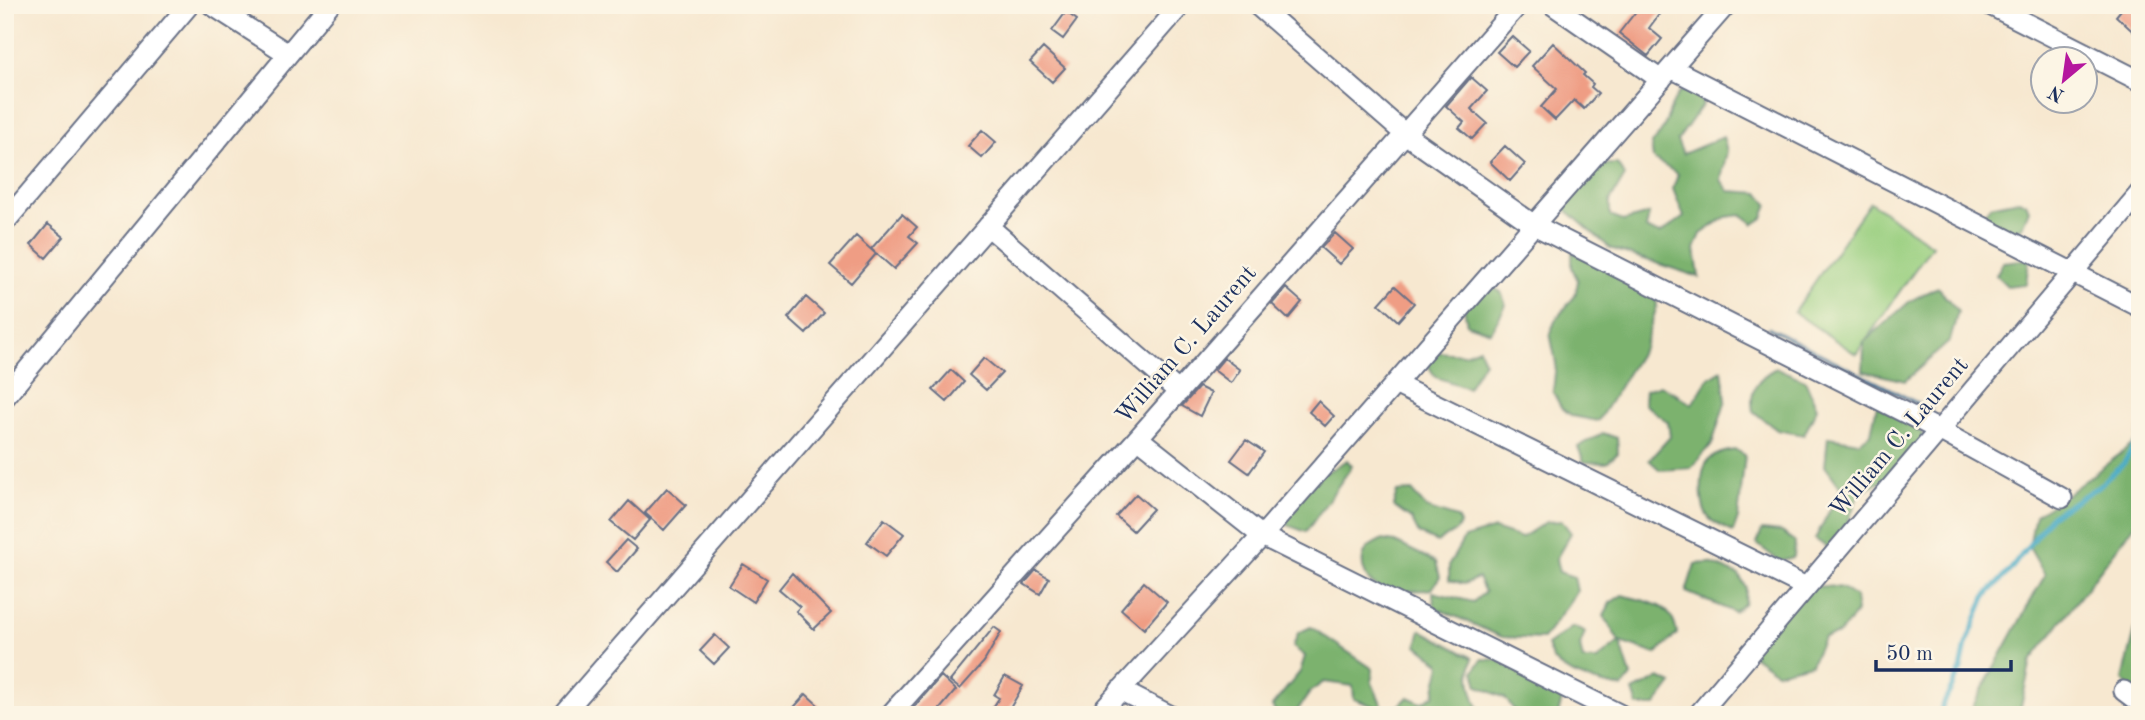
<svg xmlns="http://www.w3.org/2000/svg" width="2145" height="720" font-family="'Old Standard TT',serif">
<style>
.green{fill:#9acf80;stroke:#5a7f6f;stroke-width:2}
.forest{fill:#7bb26e;stroke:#4b7066;stroke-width:2}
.water{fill:#46aac6;stroke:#306c92;stroke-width:2}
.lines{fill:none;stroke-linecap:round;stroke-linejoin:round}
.stream{stroke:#46aac6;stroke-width:5}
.building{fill:#ef9d84}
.minor-casing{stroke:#687086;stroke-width:23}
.minor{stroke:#fff;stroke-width:19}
.labels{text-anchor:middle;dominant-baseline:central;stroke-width:5;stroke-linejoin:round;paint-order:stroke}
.street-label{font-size:24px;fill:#1b2f5e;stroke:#fcf5e5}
</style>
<rect width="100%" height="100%" fill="#fcf5e5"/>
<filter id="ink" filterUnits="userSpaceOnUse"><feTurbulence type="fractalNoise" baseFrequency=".0143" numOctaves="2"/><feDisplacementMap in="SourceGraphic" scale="14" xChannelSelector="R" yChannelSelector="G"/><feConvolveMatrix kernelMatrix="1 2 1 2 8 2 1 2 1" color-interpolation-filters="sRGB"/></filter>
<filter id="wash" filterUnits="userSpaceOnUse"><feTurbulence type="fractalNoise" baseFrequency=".00686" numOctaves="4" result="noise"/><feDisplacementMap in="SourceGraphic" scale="28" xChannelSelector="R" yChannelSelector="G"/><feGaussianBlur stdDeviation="1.57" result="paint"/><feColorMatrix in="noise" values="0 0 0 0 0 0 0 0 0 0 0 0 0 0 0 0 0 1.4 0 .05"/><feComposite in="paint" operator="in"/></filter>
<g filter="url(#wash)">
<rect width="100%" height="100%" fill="#f7e8d0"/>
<path class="green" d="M1870 202 1932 245 1856 354 1794 312Z"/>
<path class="forest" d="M1680 91 1694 92 1703 104 1677 141 1683 154 1723 137 1727 151 1721 180 1729 191 1759 193 1768 204 1763 218 1754 224 1742 215 1726 217 1701 234 1695 249 1699 277 1610 248 1564 208C1580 183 1584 163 1617 164L1625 176 1610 201V216L1623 221 1649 214 1646 229 1660 234 1684 217 1673 189 1678 174 1653 159 1651 144C1670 127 1665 111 1680 91Z
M2019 200 2026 203 2029 210 2022 227 1996 236 1981 217 1990 206Z
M1572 252 1655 290 1657 306 1644 347 1598 421 1572 416 1561 407 1553 392 1556 363 1550 333 1556 319 1575 296 1578 281 1572 268Z
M2029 259 2026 284 2007 286 1996 275 2003 262Z
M1486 284 1501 292 1506 305 1491 332 1467 324 1464 308Z
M1937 287 1958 311 1950 341 1905 381 1863 371 1864 342 1910 301Z
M1479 348 1484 361 1468 388 1435 377 1427 363 1436 352 1464 354Z
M1776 368 1805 380 1817 408 1804 435 1777 430 1753 411C1749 390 1757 378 1776 368Z
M1722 370 1726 400 1712 444 1691 468 1660 470 1649 460 1670 437 1668 422 1644 404 1645 390 1660 385 1692 404 1709 378Z
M1877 405 1921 432 1928 445 1912 472 1870 486 1858 496 1841 540 1828 548 1815 539 1841 488 1825 466 1828 437 1859 442 1871 433Z
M2140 426V518L2031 661 2019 715H1968L2045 575 2029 547 2035 515 2062 498 2136 442Z
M1603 433 1617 438 1618 453 1607 463 1584 462 1578 447Z
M1736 450 1745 455 1738 518 1733 532C1726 528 1714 524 1709 518 1699 507 1699 468 1710 459 1717 453 1727 451 1736 450Z
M1347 460 1352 466 1306 532 1282 523 1293 492Z
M1412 491 1426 508 1457 518 1460 524 1457 530 1437 542 1419 534 1412 520 1393 506 1397 492Z
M1562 521 1571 533 1556 559 1559 572 1574 577 1577 591 1543 639 1502 637 1434 607 1433 592 1473 602 1485 592 1478 578 1464 584 1449 580V565L1464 538 1494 529 1521 538 1546 522Z
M1762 530 1782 532 1795 542 1794 557 1779 561 1757 544Z
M1381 540 1395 542 1436 562 1440 577 1432 589C1420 591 1388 593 1377 587 1364 580 1358 561 1367 549 1370 545 1377 542 1381 540Z
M1710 563 1739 575 1746 588 1745 603 1734 612 1686 592 1695 564Z
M1827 586 1842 588 1855 597 1857 612 1839 634 1823 638 1811 664 1776 672 1751 654V639L1758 627 1806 587Z
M1622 595C1650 603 1672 602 1677 634L1656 654 1620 642 1631 676 1622 688C1602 684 1569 677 1554 661 1551 657 1549 650 1547 645L1573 627 1585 632 1580 646 1583 660H1597L1619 642 1604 616 1610 603Z
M2140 611V697L2131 692 2123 679Z
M1311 627 1373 669 1372 683 1384 710 1354 699 1353 686 1324 682 1311 691 1294 715H1277L1272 706 1300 672 1305 656 1293 647 1298 633Z
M1421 630 1473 658C1466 678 1473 696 1481 715H1390L1408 697 1421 703 1434 695 1441 664 1417 645Z
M1482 659 1498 660 1562 699 1558 715H1514V710L1505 698 1478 686 1474 671Z
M1659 678 1672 684 1655 706H1638L1633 691Z"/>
<path class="water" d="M1769 327 1932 410 1931 412 1768 328Z"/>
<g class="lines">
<path class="stream" d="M1938 715 1961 669 1966 645 1985 597 2011 569 2051 516 2099 486 2124 463 2140 436"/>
</g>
<g id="blocks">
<path class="building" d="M1641 5H1666L1649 28 1662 39 1648 56 1619 33Z
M2125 5H2140V38L2116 16Z
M1066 12 1077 20 1063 39 1052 31Z
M1512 36 1529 51 1514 67 1497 52Z
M1553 43 1585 73 1583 75 1593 84 1591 87 1598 93 1584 109 1574 100 1555 120 1541 107 1557 89 1532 66Z
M1043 48 1065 68 1052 82 1030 62Z
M1471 77 1487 91 1471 109 1487 123 1472 139 1459 128 1464 122 1446 106Z
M982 130 996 142 982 158 968 146Z
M1505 146 1525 164 1510 181 1490 162Z
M902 214 917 227 909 236 918 243 894 269 871 249Z
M48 224 64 237 46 258 31 245Z
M1335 233 1353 249 1339 264 1321 248Z
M856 236 876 254 851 283 830 265Z
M1395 286 1414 303 1398 321 1379 304Z
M1286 288 1302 302 1288 319 1272 304Z
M806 297 824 313 806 334 788 318Z
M984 358 1002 373 986 390 969 375Z
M1224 358 1240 370 1231 383 1214 370Z
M951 370 964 382 947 402 933 390Z
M1199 387 1211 393 1200 416 1182 406Z
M1318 401 1334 416 1325 426 1309 412Z
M1246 440 1264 452 1249 473 1231 460Z
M667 488 686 505 664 530 645 513Z
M1136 494 1153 509 1133 531 1116 516Z
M629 501 650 520 633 540 611 522Z
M884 519 904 534 886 556 867 542Z
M626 540 637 549 617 572 606 562Z
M743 564 767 579 753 602 729 586Z
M1036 570 1049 578 1040 594 1024 584Z
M792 573 831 613 814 629 796 611 800 607 779 589Z
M1144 582 1167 602 1144 629 1121 609Z
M994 627 1001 632 984 662 960 689 950 681Z
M715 635 729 648 714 664 700 651Z
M941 676 956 690 935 715H907Z
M1005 676 1023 686 1006 715H988L999 698 994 695Z
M806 694 829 715H787Z"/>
</g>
</g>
<g filter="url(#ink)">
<use href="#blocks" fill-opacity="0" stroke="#687086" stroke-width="2"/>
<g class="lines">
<g class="minor-casing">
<path id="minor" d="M212 5 288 54
M1257 5 1405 134 1534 225 1939 430 2062 498
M1553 5 1661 80
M1990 5 2140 81
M1671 68 2140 307
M5 222 189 5
M988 226 1179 392
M1395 384 1806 587
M5 397 329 5
M1138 438 1262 536 1621 715
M1120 690 1169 715
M2124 691 2140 703
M562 715 1181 5
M890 715 1138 438 1518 5
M1098 715 1262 536 1726 5
M1698 715 2140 193"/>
</g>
<use href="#minor" class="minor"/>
</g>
</g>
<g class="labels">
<g class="street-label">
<text transform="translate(1187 345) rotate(-49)">William C. Laurent</text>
<text transform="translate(1900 438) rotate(-50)">William C. Laurent</text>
</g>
</g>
<rect width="2145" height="720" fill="none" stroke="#fcf5e5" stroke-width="28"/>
<g transform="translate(2064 80) rotate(209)"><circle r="33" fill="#fcf5e5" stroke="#a2a6af" stroke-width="2"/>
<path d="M0-5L12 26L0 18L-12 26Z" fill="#b5179e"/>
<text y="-10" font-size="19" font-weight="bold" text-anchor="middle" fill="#1b2f5e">N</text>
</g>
<path d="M1876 660v10h135v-10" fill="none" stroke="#1b2f5e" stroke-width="3.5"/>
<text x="1886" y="660" font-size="21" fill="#1b2f5e" stroke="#fcf5e5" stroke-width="5" paint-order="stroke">50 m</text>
</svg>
